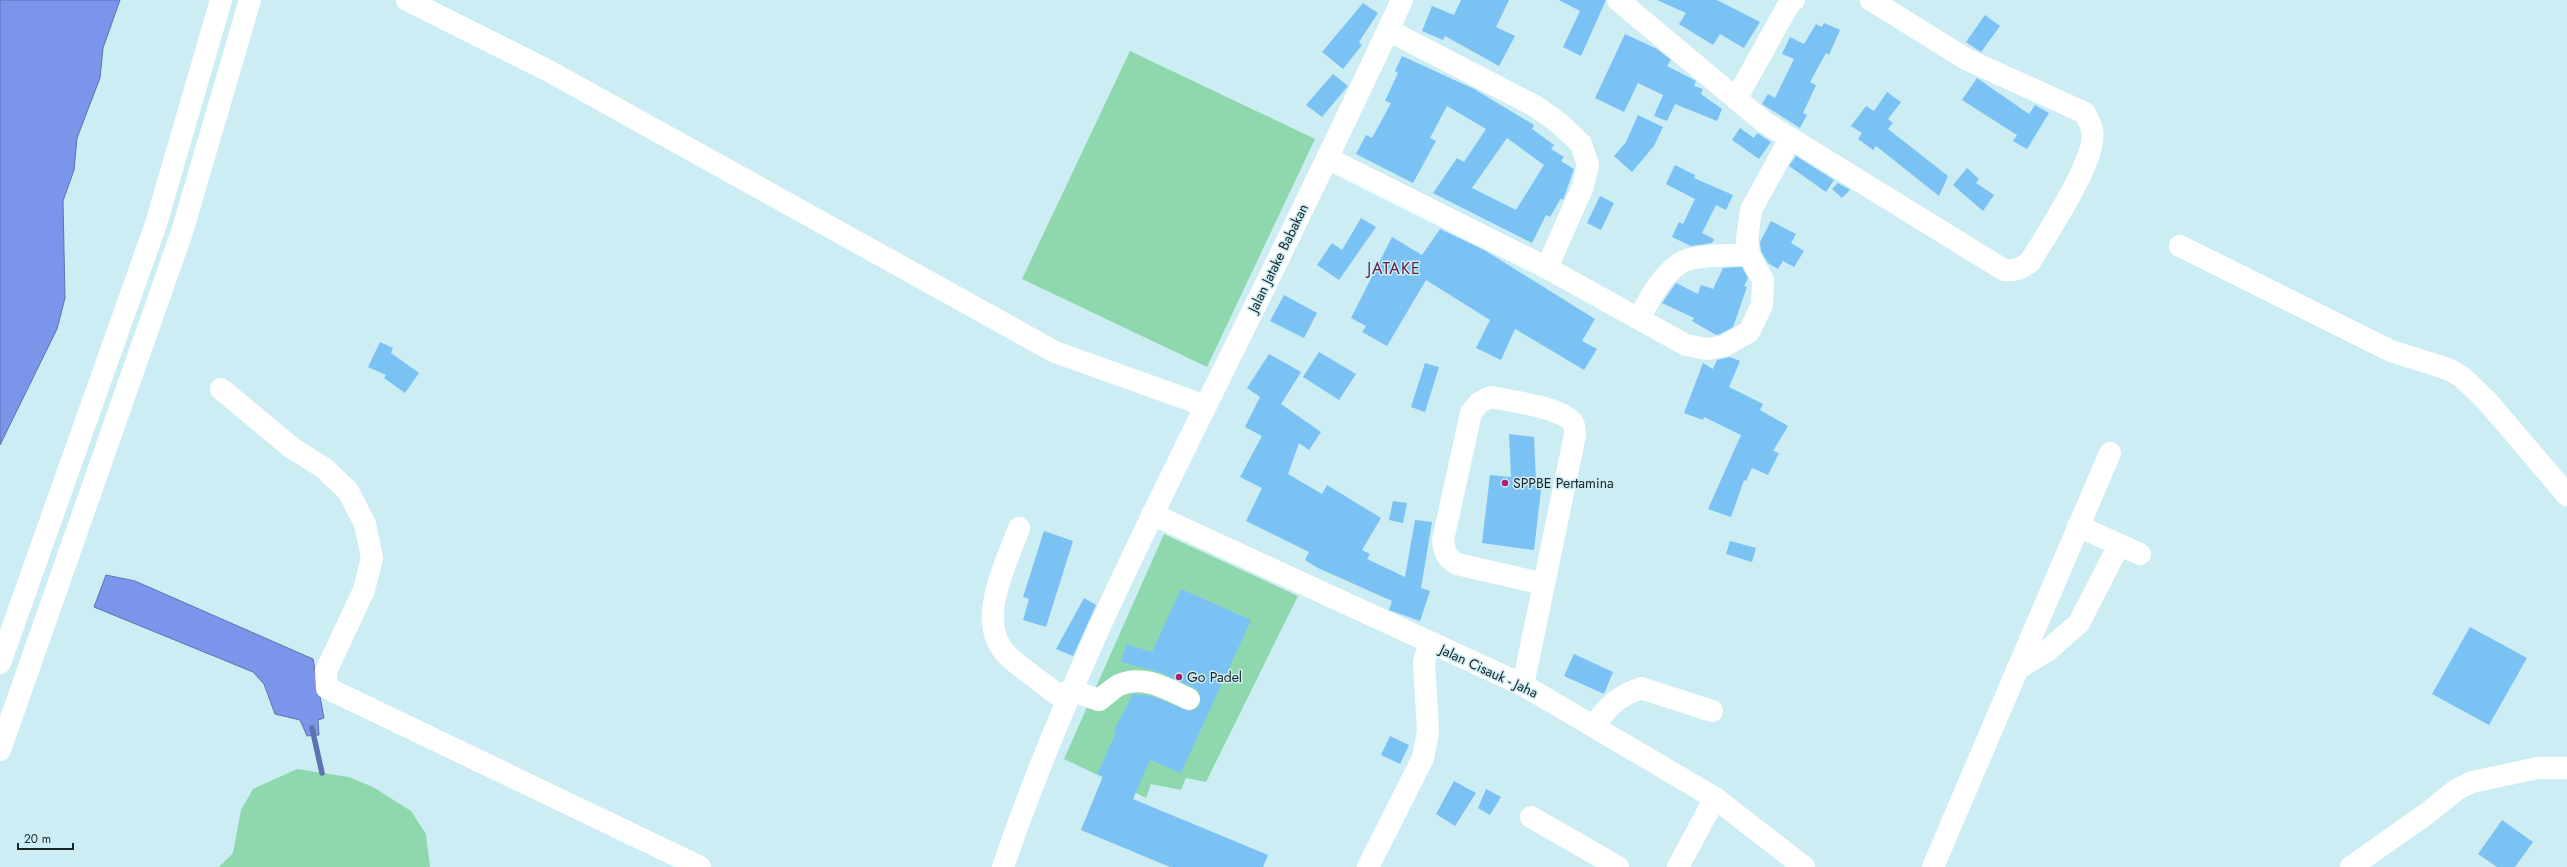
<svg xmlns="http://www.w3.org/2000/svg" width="2567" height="867" font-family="Jost,sans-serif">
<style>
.green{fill:#8fd8ad}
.water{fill:#7a95e9;stroke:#5d73af}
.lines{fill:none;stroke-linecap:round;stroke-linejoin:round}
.stream{stroke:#5d73af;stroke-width:5.5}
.building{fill:#7ac1f4;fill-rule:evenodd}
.minor{stroke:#fff;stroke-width:22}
.major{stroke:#fff;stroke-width:22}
.highway{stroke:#fff;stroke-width:22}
.poi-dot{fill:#a7216b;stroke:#cdedf5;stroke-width:1.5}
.labels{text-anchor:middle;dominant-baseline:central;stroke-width:3;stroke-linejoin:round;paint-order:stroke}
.street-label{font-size:14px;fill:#182427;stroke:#cdedf5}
.poi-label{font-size:14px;fill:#182427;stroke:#cdedf5;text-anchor:start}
.quarter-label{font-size:16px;letter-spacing:1px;fill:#612141;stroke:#cdedf5}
</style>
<rect width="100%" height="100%" fill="#cdedf5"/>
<path class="green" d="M1130 51 1315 139 1207 367 1022 279Z
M1164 534 1298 596 1206 782 1186 778 1181 790 1151 784 1146 798 1064 759Z
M297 769 349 777 373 787 411 811 426 834 430 867H219L233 853 241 810 253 789Z"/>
<path class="water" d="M0 0H120L103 48 100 78 77 138 74 170 63 201 65 298 57 329 0 445Z
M106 575 135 581 313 659 324 718 318 720 319 735 307 736 300 720 275 714 264 684 253 672 94 607Z"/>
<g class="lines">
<path class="stream" d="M312 728 322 773"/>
</g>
<path class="building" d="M1461 0H1509L1496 27 1515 36 1499 66 1445 36 1443 40 1422 31 1432 6 1454 15Z
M1559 0H1606L1581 56 1563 47 1580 11Z
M1657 0H1717L1760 22 1744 48 1720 34 1713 45 1679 24 1686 13Z
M1363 3 1378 13 1359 42 1362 45 1343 69 1322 52Z
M1985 15 2000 26 1981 52 1966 42Z
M1824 23 1840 30 1829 55 1826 53 1810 82 1816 85 1803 113 1807 115 1800 128 1762 104 1768 94 1775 98 1794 59 1782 54 1790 37 1804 44 1816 24 1822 27Z
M1625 34 1657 49 1671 60 1667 66 1696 81 1694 86 1703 89 1701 94 1722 109 1717 121 1675 104 1667 121 1654 116 1663 95 1638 83 1624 112 1595 98Z
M1402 56 1474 89 1534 125 1532 129 1554 145 1551 149 1564 157 1561 161 1574 169 1563 200 1561 198 1550 217 1546 215 1532 243 1433 193 1457 158 1464 162 1486 129 1447 106 1430 138 1436 141 1413 183 1356 154 1366 135 1372 138 1391 103 1385 101 1398 73 1395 71ZM1507 138 1544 165 1516 210 1472 188Z
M1333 74 1348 86 1322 117 1306 105Z
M1977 78 2029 114 2035 105 2049 113 2027 149 2013 141 2017 135 1962 100Z
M1887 92 1901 102 1888 119 1893 123 1888 129 1948 176 1939 196 1876 146 1873 150 1858 139 1862 133 1851 126 1866 106 1874 111Z
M1638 115 1663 127 1654 146 1632 172 1614 156 1626 142Z
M1740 128 1754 138 1757 133 1771 142 1759 159 1732 140Z
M1796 156 1834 180 1826 192 1789 166Z
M1675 165 1695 175 1694 178 1733 195 1726 210 1716 205 1702 233 1714 239 1712 243 1691 246 1672 237 1679 222 1683 224 1695 199 1666 184Z
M1967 168 1979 179 1976 183 1994 195 1983 211 1953 185Z
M1838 183 1850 190 1842 198 1832 189Z
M1600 196 1614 203 1601 230 1587 223Z
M1361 218 1376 227 1339 280 1317 265 1332 243 1342 250Z
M1771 221 1796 234 1791 243 1804 251 1794 267 1783 261 1778 269 1768 263 1761 251 1760 242Z
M1440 229 1484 250 1595 319 1582 341 1597 349 1584 370 1515 329 1501 360 1476 348 1490 320 1426 280 1387 346 1362 332 1366 326 1351 318 1392 237 1422 255Z
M1742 267 1748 278 1744 286 1747 287 1733 327 1720 334 1716 335 1692 321 1694 318 1662 303 1676 283 1698 294 1701 285 1713 289 1723 268Z
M1284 295 1317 313 1304 338 1270 321Z
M380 342 393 348 391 353 419 373 405 393 384 378 386 375 368 367Z
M1319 352 1356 374 1339 400 1303 377Z
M1269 354 1301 372 1281 404 1321 432 1309 450 1299 443 1288 474 1322 494 1327 485 1381 518 1362 550 1370 554 1367 559 1405 577 1415 520 1432 522 1421 588 1430 591 1420 621 1389 610 1392 601 1318 568 1305 560 1309 552 1246 521 1262 488 1240 477 1262 436 1245 427 1260 397 1247 388Z
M1730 357 1740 361 1729 387 1763 404 1760 410 1788 426 1773 451 1779 453 1768 475 1752 468 1746 481 1744 480 1731 517 1708 509 1741 435 1704 417 1703 420 1684 413 1703 363 1713 369 1717 360Z
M1425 363 1439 367 1425 412 1411 407Z
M1509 434 1534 437 1536 481H1542L1534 550 1482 543 1490 475 1511 477Z
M1393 501 1407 503 1403 523 1389 520Z
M1044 531 1073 541 1046 627 1023 620 1029 599 1023 597Z
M1730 541 1756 548 1752 562 1726 554Z
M1181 589 1251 620 1181 773 1150 760 1133 799 1268 855 1263 867H1170L1081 830 1103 776 1097 774 1116 733 1113 732 1133 694 1151 696 1190 711 1196 709 1200 704 1199 692 1194 688 1159 672 1121 662 1126 644 1152 652Z
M1084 598 1096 605 1073 656 1056 649Z
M2470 627 2527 658 2489 725 2432 694Z
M1574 654 1613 672 1604 694 1564 676Z
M1390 736 1409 745 1400 764 1381 755Z
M1454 781 1476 793 1455 826 1436 814Z
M1486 789 1501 797 1490 815 1478 808Z
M2502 820 2533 842 2515 867H2497L2478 854Z"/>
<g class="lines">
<path class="minor" d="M407 0 549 71 1055 352 1206 406
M1618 0 1764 122 2004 270C2015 271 2021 269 2030 262 2045 237 2099 157 2092 130 2091 124 2087 118 2085 113L1966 59 1871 0
M1388 30 1535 106 1559 123 1581 144 1588 165 1583 186 1547 268
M1736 99 1789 4 1794 0
M1327 158 1547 268 1686 345 1707 349 1724 346 1749 332 1762 305 1763 280 1749 255 1747 240 1751 210 1790 139
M2180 246 2391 351 2448 369 2462 377 2487 401 2567 495
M1639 318C1650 299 1660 277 1679 264 1692 254 1732 255 1749 255
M221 389 292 448 324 468 348 491 365 524 372 558 364 590 326 671 327 688 700 867
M2078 526 2140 554
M1019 528C1006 565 974 623 1008 656 1026 672 1047 686 1066 701
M2017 669 2047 651 2079 623 2119 545
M1523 685C1540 602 1558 518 1575 435 1575 431 1575 426 1573 423 1562 407 1510 401 1491 397L1479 403 1471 413 1443 540C1444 552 1447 558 1457 564L1544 584
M1070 690 1099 700C1105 696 1112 689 1119 685 1143 674 1167 689 1189 699
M1594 726C1609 705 1617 697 1641 688L1712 711
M1531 817 1618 867
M1368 867 1423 758 1428 732 1424 662 1429 643
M1678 867 1715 798
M1933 867 2110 453
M2351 867 2429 812 2456 790 2472 782 2538 768H2567"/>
<path class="major" d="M1152 514 1523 685 1715 798 1804 867
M1003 867C1062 694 1144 531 1225 367 1285 246 1345 123 1402 0"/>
<path class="highway" d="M0 663 156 224 221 0
M0 750 182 232 250 0"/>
</g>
<g class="poi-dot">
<circle cx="1505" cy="483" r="4"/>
<circle cx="1179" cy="677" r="4"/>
</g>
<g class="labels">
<g class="street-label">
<text transform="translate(1278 258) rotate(-64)">Jalan Jatake Babakan</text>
<text transform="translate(1489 671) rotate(25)">Jalan Cisauk - Jaha</text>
</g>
<g class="poi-label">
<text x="1513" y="483">SPPBE Pertamina</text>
<text x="1187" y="677">Go Padel</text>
</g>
<g class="quarter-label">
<text x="1394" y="268">JATAKE</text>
</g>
</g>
<path d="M18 843v6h55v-6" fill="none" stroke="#182427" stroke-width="2"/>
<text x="24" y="843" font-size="12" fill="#182427" stroke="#cdedf5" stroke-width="3" paint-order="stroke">20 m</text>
</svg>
